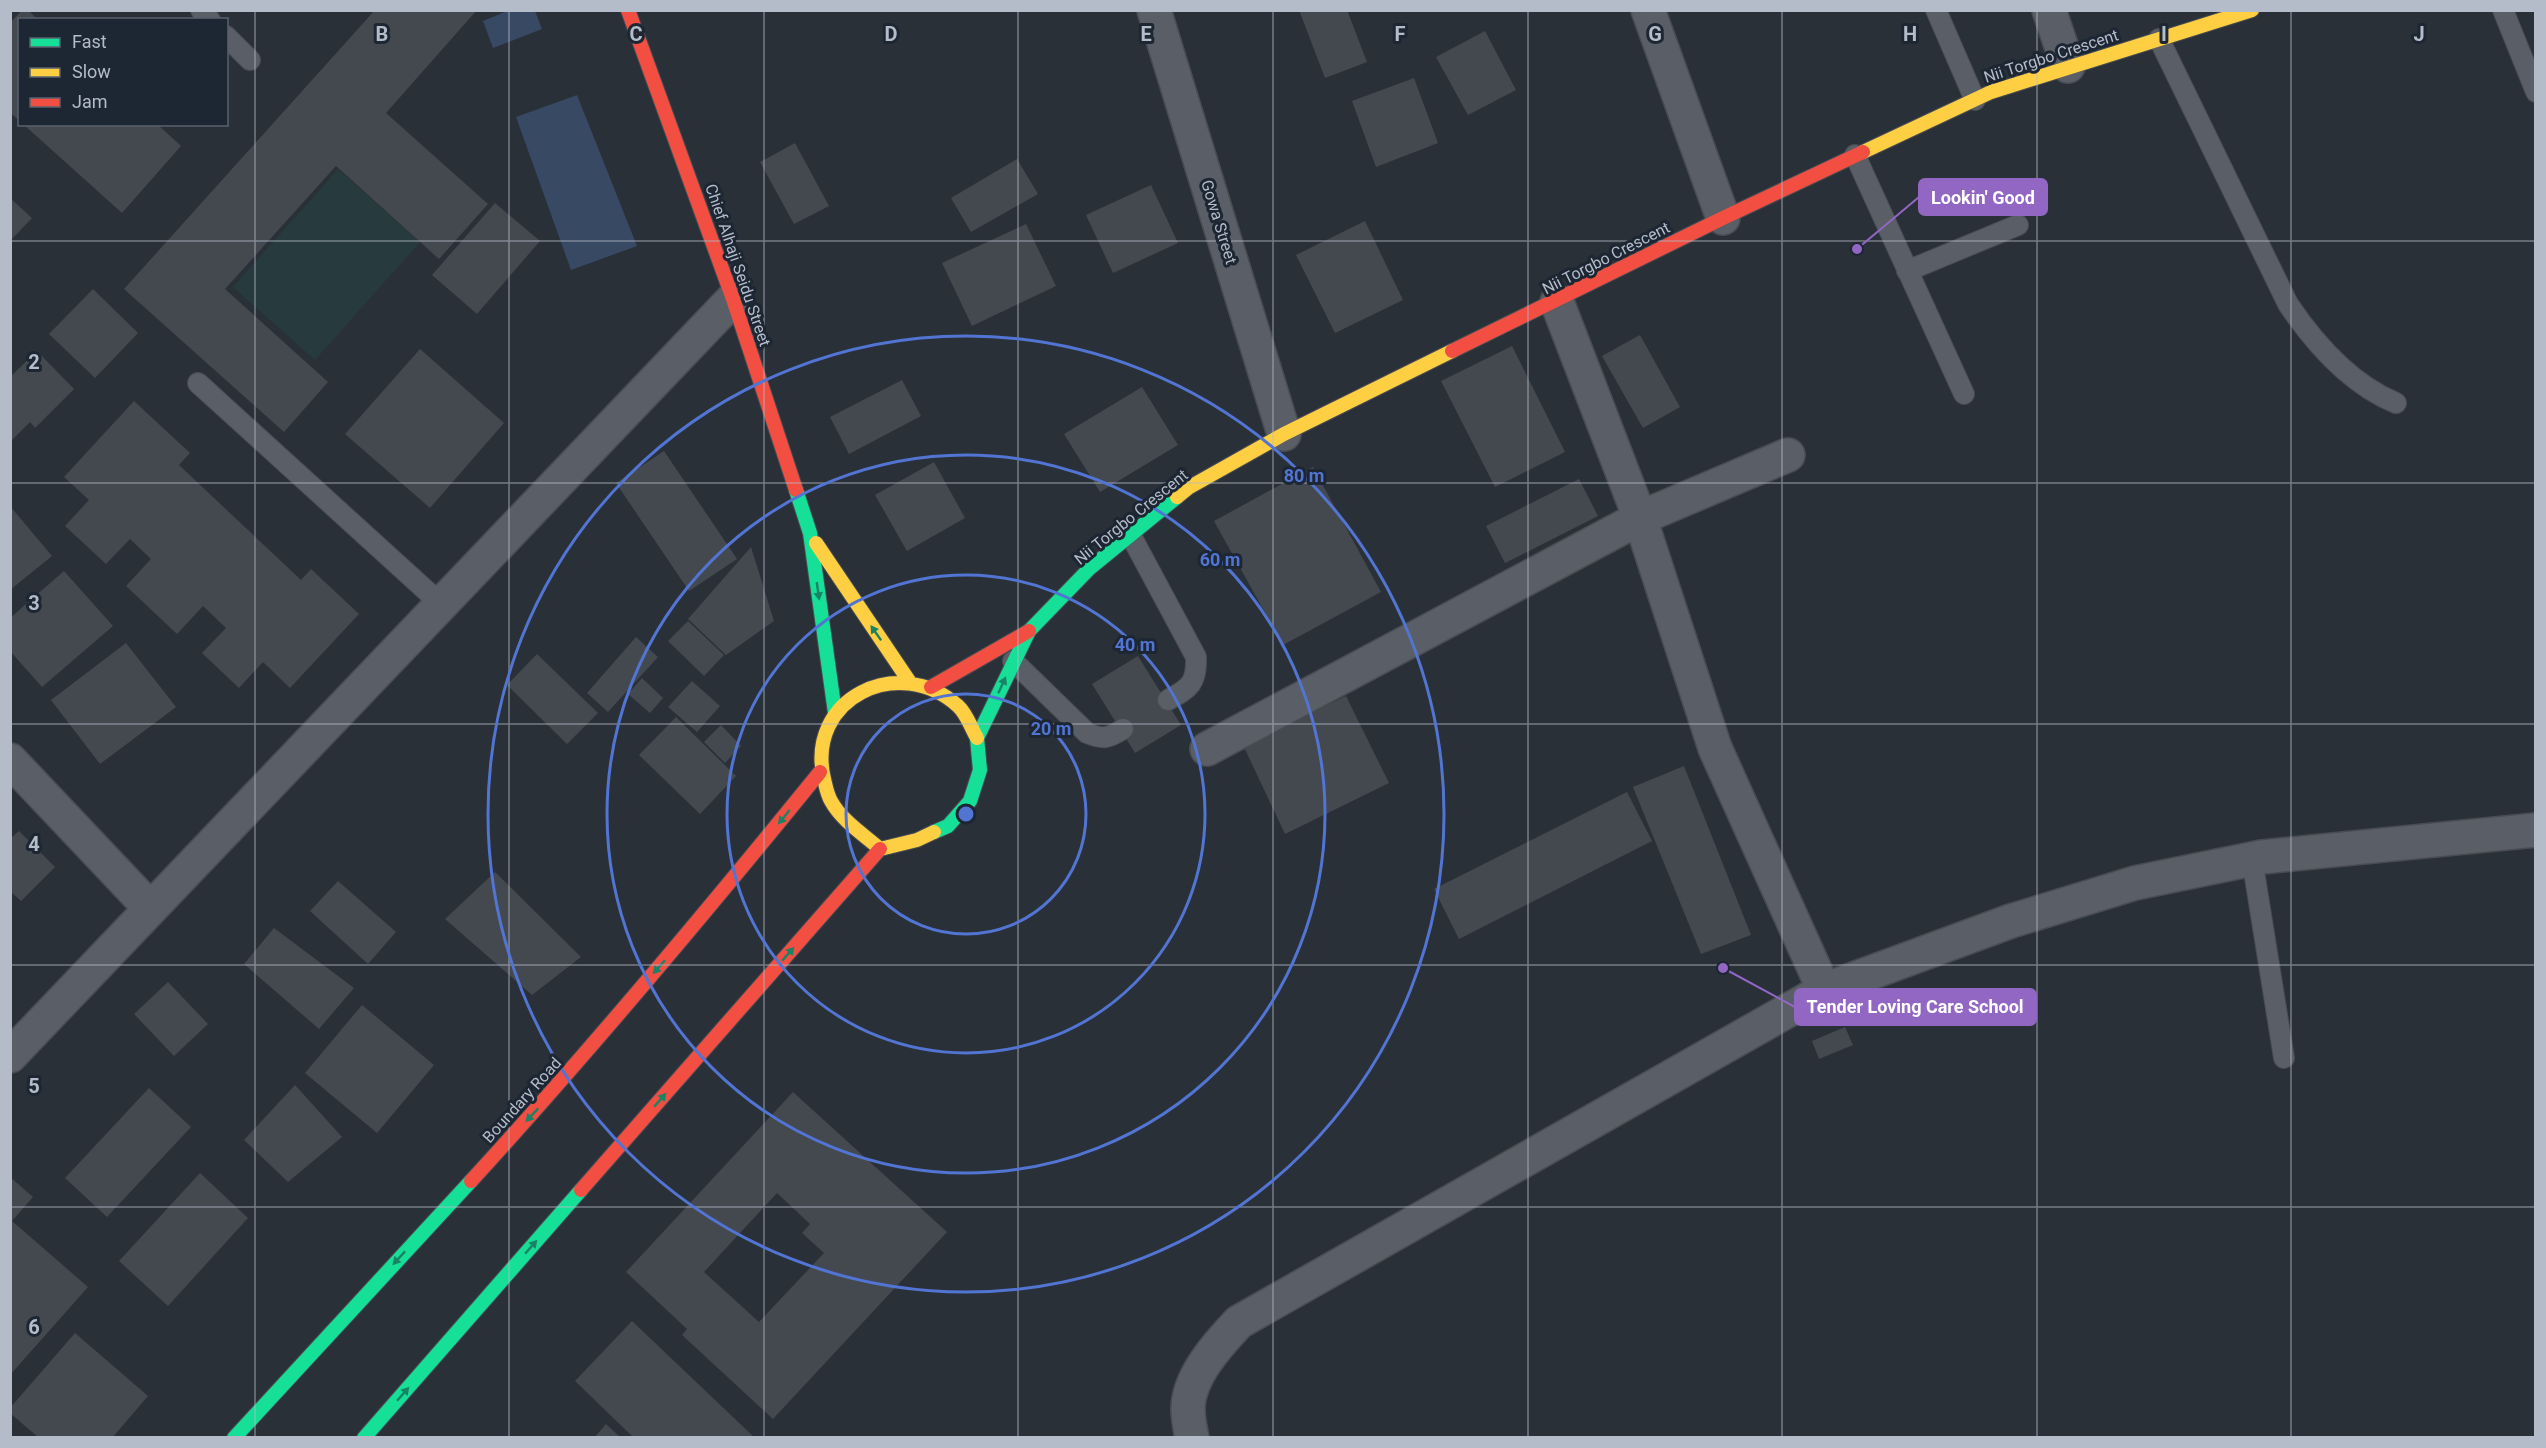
<svg xmlns="http://www.w3.org/2000/svg" width="2546" height="1448" font-family="Roboto,sans-serif">
<style>
.green{fill:#273a3e}
.water{fill:#384963}
.building{fill:#444950;fill-rule:evenodd}
.lines{fill:none;stroke-linecap:round;stroke-linejoin:round}
.lane-casing{stroke:#484c53;stroke-width:22}
.street-casing{stroke:#484c53;stroke-width:36}
.fast-casing{stroke:#484c53;stroke-width:16}
.slow-casing{stroke:#484c53;stroke-width:16}
.jam-casing{stroke:#484c53;stroke-width:16}
.lane{stroke:#5a5e66;stroke-width:20}
.street{stroke:#5a5e66;stroke-width:33}
.fast{stroke:#16e098;stroke-width:14}
.slow{stroke:#ffcf43;stroke-width:14}
.jam{stroke:#f24e42;stroke-width:14}
.oneway{fill:#1a8366}
.grid{fill:none;stroke:#b4bcc9;stroke-width:1.5;stroke-opacity:0.55}
.ring{fill:none;stroke:#5274d3;stroke-width:3}
.labels{text-anchor:middle;dominant-baseline:central;stroke-width:6;stroke-linejoin:round;paint-order:stroke}
.street-label{font-size:16px;fill:#b4bcc9;stroke:#1d2633}
.grid-label{font-size:20px;text-anchor:middle;font-weight:bold;fill:#b4bcc9;stroke:#1d2633;stroke-width:6;stroke-linejoin:round;paint-order:stroke}
.centre{fill:#5274d3;stroke:#1d2633;stroke-width:3}
.ring-label{font-size:18px;text-anchor:middle;font-weight:bold;fill:#5274d3;stroke:#1d2633;stroke-width:6;stroke-linejoin:round;paint-order:stroke}
.leader{fill:none;stroke:#9266c3;stroke-width:2}
.callout-dot{fill:#9266c3;stroke:#1d2633;stroke-width:2}
.callout{fill:#9266c3;stroke:#9266c3;stroke-width:2}
.callout-label{font-size:18px;text-anchor:middle;font-weight:bold;fill:#fff}
</style>
<rect width="100%" height="100%" fill="#2a3038"/>
<path class="green" d="M338 169 420 242 315 360 233 287Z"/>
<path class="water" d="M510 10 535 11 542 29 493 48 483 21Z
M577 95 637 246 571 270 516 117Z"/>
<path class="building" d="M22 10H28L38 20H20V121L10 113V23Z
M375 10H477L386 113 488 204 439 259 336 166 225 289 328 382 284 432 124 289Z
M1299 10H1347L1367 62 1325 78Z
M1485 31 1516 90 1468 115 1436 57Z
M1414 78 1438 143 1376 167 1352 101Z
M23 124H157L181 146 122 213Z
M795 143 829 206 794 224 760 162Z
M1017 159 1038 194 971 232 951 198Z
M1151 185 1178 243 1113 273 1086 215Z
M10 198 32 218 10 241Z
M495 203 540 241 477 314 432 275Z
M1365 221 1403 300 1335 333 1296 255Z
M1026 224 1056 286 972 326 942 263Z
M93 289 138 333 95 378 49 334Z
M1640 335 1680 407 1643 428 1602 356Z
M1512 346 1565 452 1495 487 1441 381Z
M420 349 504 423 430 508 345 434Z
M37 351 74 389 35 428 30 422 10 442V377Z
M902 380 921 416 849 454 830 417Z
M1142 387 1178 445 1100 492 1064 434Z
M134 401 190 453 179 465 301 580 311 569 359 614 290 688 263 662 239 688 202 653 226 628 203 606 177 634 126 586 151 559 130 539 106 564 65 526 89 500 64 477Z
M664 451 737 559 689 591 616 483Z
M934 462 965 518 907 551 875 495Z
M1313 467 1381 592 1283 645 1214 521Z
M1579 479 1598 516 1505 563 1486 526Z
M10 506 52 556 10 590Z
M751 547 774 621 726 655 688 619Z
M64 571 113 626 42 687 10 651V618Z
M688 621 724 655 704 676 668 641Z
M636 637 658 657 608 712 587 693Z
M126 643 176 707 100 764 51 700Z
M537 654 598 713 567 744 507 685Z
M1138 656 1181 725 1135 753 1092 684Z
M642 678 663 698 650 713 628 694Z
M692 681 720 706 697 732 668 707Z
M1346 696 1389 783 1285 834 1243 745Z
M676 717 736 776 700 814 639 755Z
M721 725 741 746 725 763 704 742Z
M1684 766 1751 935 1701 954 1633 787Z
M1627 792 1652 841 1459 939 1434 889Z
M19 831 55 867 21 901 10 891V839Z
M495 872 581 957 532 995 445 919Z
M338 881 396 932 368 964 310 911Z
M274 928 354 988 319 1029 244 964Z
M168 982 208 1024 174 1056 134 1014Z
M362 1005 434 1065 377 1133 305 1073Z
M1845 1027 1853 1045 1819 1059 1812 1041Z
M295 1085 342 1137 288 1182 244 1140Z
M149 1088 191 1127 107 1217 65 1178Z
M793 1092 947 1232 773 1419 682 1335 687 1329 626 1272ZM777 1193 810 1224 802 1233 824 1253 759 1322 704 1272Z
M200 1173 248 1218 168 1306 119 1261Z
M10 1177 33 1197 12 1221 88 1287 10 1375Z
M632 1321 755 1438H634L575 1381Z
M75 1333 148 1396 112 1438H39L10 1413V1408Z
M606 1424 621 1438H594Z"/>
<g class="lines">
<g class="lane-casing">
<path id="lane" d="M201 10 210 20
M1936 10 1975 100
M2503 10 2536 92
M226 36 250 60
M2159 39 2288 304C2315 344 2350 384 2396 403
M1855 155 1964 394
M1907 271 2018 225
M198 383 441 604
M1130 534 1196 657C1197 683 1190 688 1168 700
M1013 661 1087 733C1103 740 1109 738 1123 729
M2252 859 2284 1058"/>
</g>
<g class="street-casing">
<path id="street" d="M1154 10 1284 434
M1648 10 1723 218
M2049 10 2068 66
M1557 302 1640 518 1715 748 1824 990
M1207 749 1640 518 1788 455
M10 760 150 908
M10 1056 733 299
M1192 1438C1190 1428 1188 1419 1188 1409 1188 1377 1218 1344 1239 1322L1824 990 2011 921 2135 883 2262 857 2536 830"/>
</g>
<g class="fast-casing">
<path id="fast" d="M796 490 810 533 835 713
M934 832 948 826 970 801 980 770 977 738 1029 631 1090 568 1177 497
M234 1438 471 1181
M364 1438 581 1190"/>
</g>
<g class="slow-casing">
<path id="slow" d="M1863 152 1991 92 2252 10
M1177 497 1188 488 1284 434 1452 351
M816 543 909 681
M934 832 917 840 880 849C863 834 842 821 831 801 827 794 826 787 824 779 805 698 899 653 958 706 967 714 971 728 977 738"/>
</g>
<g class="jam-casing">
<path id="jam" d="M628 10 733 299 796 490
M1452 351 1723 218 1863 152
M931 687 1029 631
M471 1181C592 1049 707 911 820 772
M581 1190 880 849"/>
</g>
<use href="#lane" class="lane"/>
<use href="#street" class="street"/>
<use href="#fast" class="fast"/>
<use href="#slow" class="slow"/>
<use href="#jam" class="jam"/>
</g>
<defs><path id="oneway-solid" d="M-6-.8H1V-3.2L6.5 0L1 3.2V.8H-6Z" transform="scale(1.5)"/></defs>
<g class="oneway">
<use href="#oneway-solid" transform="translate(818 591) rotate(82)"/>
<use href="#oneway-solid" transform="translate(876 633) rotate(-125)"/>
<use href="#oneway-solid" transform="translate(1002 685) rotate(-65)"/>
<use href="#oneway-solid" transform="translate(784 817) rotate(129)"/>
<use href="#oneway-solid" transform="translate(788 954) rotate(-49)"/>
<use href="#oneway-solid" transform="translate(659 967) rotate(131)"/>
<use href="#oneway-solid" transform="translate(660 1100) rotate(-49)"/>
<use href="#oneway-solid" transform="translate(532 1115) rotate(133)"/>
<use href="#oneway-solid" transform="translate(531 1247) rotate(-49)"/>
<use href="#oneway-solid" transform="translate(399 1258) rotate(133)"/>
<use href="#oneway-solid" transform="translate(403 1394) rotate(-49)"/>
</g>
<path class="grid" d="M255 10V1438M509 10V1438M764 10V1438M1018 10V1438M1273 10V1438M1528 10V1438M1782 10V1438M2037 10V1438M2291 10V1438M10 241H2536M10 483H2536M10 724H2536M10 965H2536M10 1207H2536"/>
<g class="ring">
<circle cx="966" cy="814" r="120"/>
<circle cx="966" cy="814" r="239"/>
<circle cx="966" cy="814" r="359"/>
<circle cx="966" cy="814" r="478"/>
</g>
<g class="labels">
<g class="street-label">
<text transform="translate(2051 56) rotate(-18)">Nii Torgbo Crescent</text>
<text transform="translate(1219 222) rotate(73)">Gowa Street</text>
<text transform="translate(1606 258) rotate(-27)">Nii Torgbo Crescent</text>
<text transform="translate(738 265) rotate(71)">Chief Alhaji Seidu Street</text>
<text transform="translate(1131 517) rotate(-39)">Nii Torgbo Crescent</text>
<text transform="translate(522 1100) rotate(-48)">Boundary Road</text>
</g>
</g>
<g class="grid-label">
<text x="382" y="41">B</text>
<text x="636" y="41">C</text>
<text x="891" y="41">D</text>
<text x="1146" y="41">E</text>
<text x="1400" y="41">F</text>
<text x="1655" y="41">G</text>
<text x="1910" y="41">H</text>
<text x="2164" y="41">I</text>
<text x="2419" y="41">J</text>
<text x="34" y="369">2</text>
<text x="34" y="610">3</text>
<text x="34" y="851">4</text>
<text x="34" y="1093">5</text>
<text x="34" y="1334">6</text>
</g>
<circle cx="966" cy="814" r="9" class="centre"/>
<g class="ring-label">
<text x="1304" y="482">80 m</text>
<text x="1220" y="566">60 m</text>
<text x="1135" y="651">40 m</text>
<text x="1051" y="735">20 m</text>
</g>
<path class="leader" d="M1857 249L1919 197M1723 968L1795 1007"/>
<g class="callout-dot">
<circle cx="1857" cy="249" r="6"/>
<circle cx="1723" cy="968" r="6"/>
</g>
<g class="callout">
<rect x="1919" y="179" width="128" height="36" rx="6"/>
<rect x="1795" y="989" width="241" height="36" rx="6"/>
</g>
<g class="callout-label">
<text x="1983" y="204">Lookin' Good</text>
<text x="1915" y="1013">Tender Loving Care School</text>
</g>
<rect width="2546" height="1448" fill="none" stroke="#b4bcc9" stroke-width="24"/>
<rect x="18" y="18" width="210" height="108" fill="#1d2633" stroke="#59626f" stroke-width="1.5"/>
<rect x="30" y="38" width="30" height="9" fill="#16e098" stroke="#59626f" stroke-width="1.5"/>
<text x="72" y="48" font-size="18" fill="#b4bcc9">Fast</text>
<rect x="30" y="68" width="30" height="9" fill="#ffcf43" stroke="#59626f" stroke-width="1.5"/>
<text x="72" y="78" font-size="18" fill="#b4bcc9">Slow</text>
<rect x="30" y="98" width="30" height="9" fill="#f24e42" stroke="#59626f" stroke-width="1.5"/>
<text x="72" y="108" font-size="18" fill="#b4bcc9">Jam</text>
</svg>
